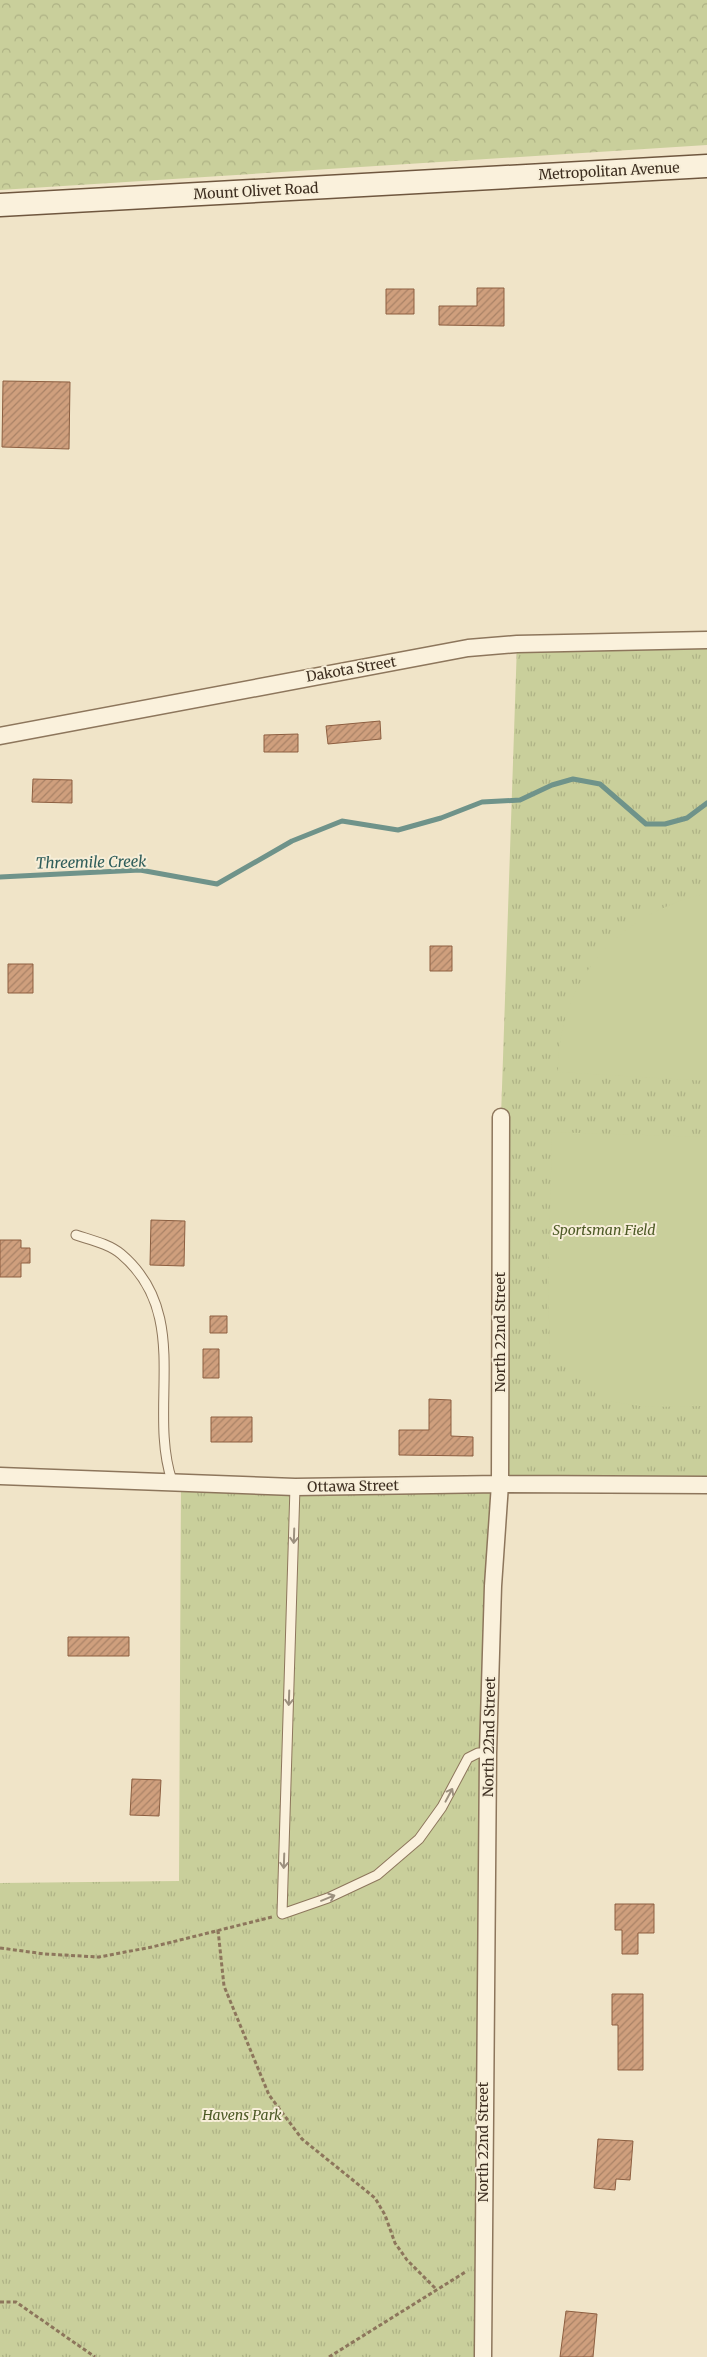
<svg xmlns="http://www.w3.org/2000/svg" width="707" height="2357" font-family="Merriweather,serif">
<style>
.grass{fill:url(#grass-tufts)}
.forest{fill:url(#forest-crowns)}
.pitch{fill:#c9cf9b}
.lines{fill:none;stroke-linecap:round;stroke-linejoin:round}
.stream{stroke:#6f938a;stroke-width:5}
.building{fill:url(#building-hatch);stroke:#8d5f41}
.lane-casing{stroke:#8d765c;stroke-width:11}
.street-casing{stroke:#8d765c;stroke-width:19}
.secondary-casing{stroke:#6f573f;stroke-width:25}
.path{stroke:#8d765c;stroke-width:3;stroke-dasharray:4 2.5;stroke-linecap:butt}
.lane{stroke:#faf1dc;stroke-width:9}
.street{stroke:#faf1dc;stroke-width:16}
.secondary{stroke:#faf1dc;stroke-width:22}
.oneway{stroke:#9c907e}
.labels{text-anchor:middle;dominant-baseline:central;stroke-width:4;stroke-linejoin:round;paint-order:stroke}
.street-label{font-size:14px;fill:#3d2e20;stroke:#f7eed8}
.park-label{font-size:14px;font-style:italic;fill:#4d5a26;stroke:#f7eed8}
.water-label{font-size:15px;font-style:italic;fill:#2f5d5a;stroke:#f7eed8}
</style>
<defs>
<pattern id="grass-tufts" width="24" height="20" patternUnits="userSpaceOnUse" patternTransform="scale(1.25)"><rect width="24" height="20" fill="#c9cf9b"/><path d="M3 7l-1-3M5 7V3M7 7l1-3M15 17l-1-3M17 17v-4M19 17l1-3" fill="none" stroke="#aeb285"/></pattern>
<pattern id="forest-crowns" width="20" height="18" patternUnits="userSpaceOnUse" patternTransform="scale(1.25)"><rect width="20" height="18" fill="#c9cf9b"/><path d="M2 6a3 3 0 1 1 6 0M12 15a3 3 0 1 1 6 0" fill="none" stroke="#aeb285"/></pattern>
<pattern id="building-hatch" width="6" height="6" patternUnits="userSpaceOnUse" patternTransform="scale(1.25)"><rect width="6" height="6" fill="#cf9f7d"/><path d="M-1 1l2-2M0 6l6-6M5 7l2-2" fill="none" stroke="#a98266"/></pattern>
</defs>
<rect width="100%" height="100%" fill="#f0e4c8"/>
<path class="grass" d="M707 640V1485L500 1484 483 2357H0V1883L179 1881 181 1481 500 1484 501 1117 517 644Z"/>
<path class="forest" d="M0 0H707V145L0 190Z"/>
<path class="pitch" d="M707 893V1081L558 1072C558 979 618 914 707 893Z
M552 1132 707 1137V1406L646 1407 602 1400 550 1344 548 1295Z"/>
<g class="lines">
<path class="stream" d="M0 877 140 870 217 884 292 841 342 821 398 830 441 818 482 802 520 800 552 785 573 779 600 784 646 824H665L687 818 707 803"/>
</g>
<path class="building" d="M477 288H504V326L439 325V306H477Z
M386 289H414V314H386Z
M3 381 70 382 69 449 2 447Z
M380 721 381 739 328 744 326 726Z
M298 734V752H264V735Z
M33 779 72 780V803L32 802Z
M430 946H452V971H430Z
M8 964H33V993H8Z
M151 1220 185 1221 184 1266 150 1265Z
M0 1240H21V1248H30V1263H21V1277H0Z
M210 1316H227V1333H210Z
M203 1349H219V1378H203Z
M429 1399 451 1400V1436L473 1437V1456L399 1455V1430H429Z
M211 1417H252V1442H211Z
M68 1637H129V1656H68Z
M132 1779 161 1780 159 1816 130 1815Z
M615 1904H654V1933H638V1954H622V1930H615Z
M612 1994H643V2070H618V2025H612Z
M598 2139 633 2141 630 2180 616 2179 615 2190 594 2188Z
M566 2311 597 2314 593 2357H560Z"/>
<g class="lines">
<g class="lane-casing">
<path id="lane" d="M76 1235C91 1240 109 1244 121 1254 193 1315 147 1406 172 1481
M295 1487 282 1914 328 1898 377 1875 419 1839 442 1807 468 1758 478 1753H488"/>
</g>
<g class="street-casing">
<path id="street" d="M0 736 468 648 517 644 707 640
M0 1476 295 1487 500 1484 707 1485
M483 2357 488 1753 493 1586 500 1484 501 1117"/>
</g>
<g class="secondary-casing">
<path id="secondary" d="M0 205 707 166"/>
</g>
<path class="path" d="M218 1930 224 1986 269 2095 302 2139 375 2198 385 2215 395 2243 407 2260 436 2289
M0 1948 45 1954 99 1957 152 1947 272 1917
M0 2302H16L95 2357
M329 2357 467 2271"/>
<use href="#lane" class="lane"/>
<use href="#street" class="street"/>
<use href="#secondary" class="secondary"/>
</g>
<defs><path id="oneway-shaft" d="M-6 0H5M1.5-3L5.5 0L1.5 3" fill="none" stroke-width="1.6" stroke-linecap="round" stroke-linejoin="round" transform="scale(1.25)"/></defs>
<g class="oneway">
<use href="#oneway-shaft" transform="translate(294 1536) rotate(92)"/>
<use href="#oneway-shaft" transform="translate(289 1698) rotate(92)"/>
<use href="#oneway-shaft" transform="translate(449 1795) rotate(-62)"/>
<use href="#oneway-shaft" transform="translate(284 1861) rotate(92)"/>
<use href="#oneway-shaft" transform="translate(328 1898) rotate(-22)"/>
</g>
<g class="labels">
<g class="street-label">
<text transform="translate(609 171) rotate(-3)">Metropolitan Avenue</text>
<text transform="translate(256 191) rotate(-3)">Mount Olivet Road</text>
<text transform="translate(351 669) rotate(-10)">Dakota Street</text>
<text transform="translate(500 1332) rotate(-90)">North 22nd Street</text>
<text transform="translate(353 1486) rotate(-1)">Ottawa Street</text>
<text transform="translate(489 1737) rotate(-89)">North 22nd Street</text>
<text transform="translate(483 2142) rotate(-90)">North 22nd Street</text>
</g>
<g class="park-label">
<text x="604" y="1230">Sportsman Field</text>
<text x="242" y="2115">Havens Park</text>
</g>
<g class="water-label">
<text transform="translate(91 862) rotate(-1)">Threemile Creek</text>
</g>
</g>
</svg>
